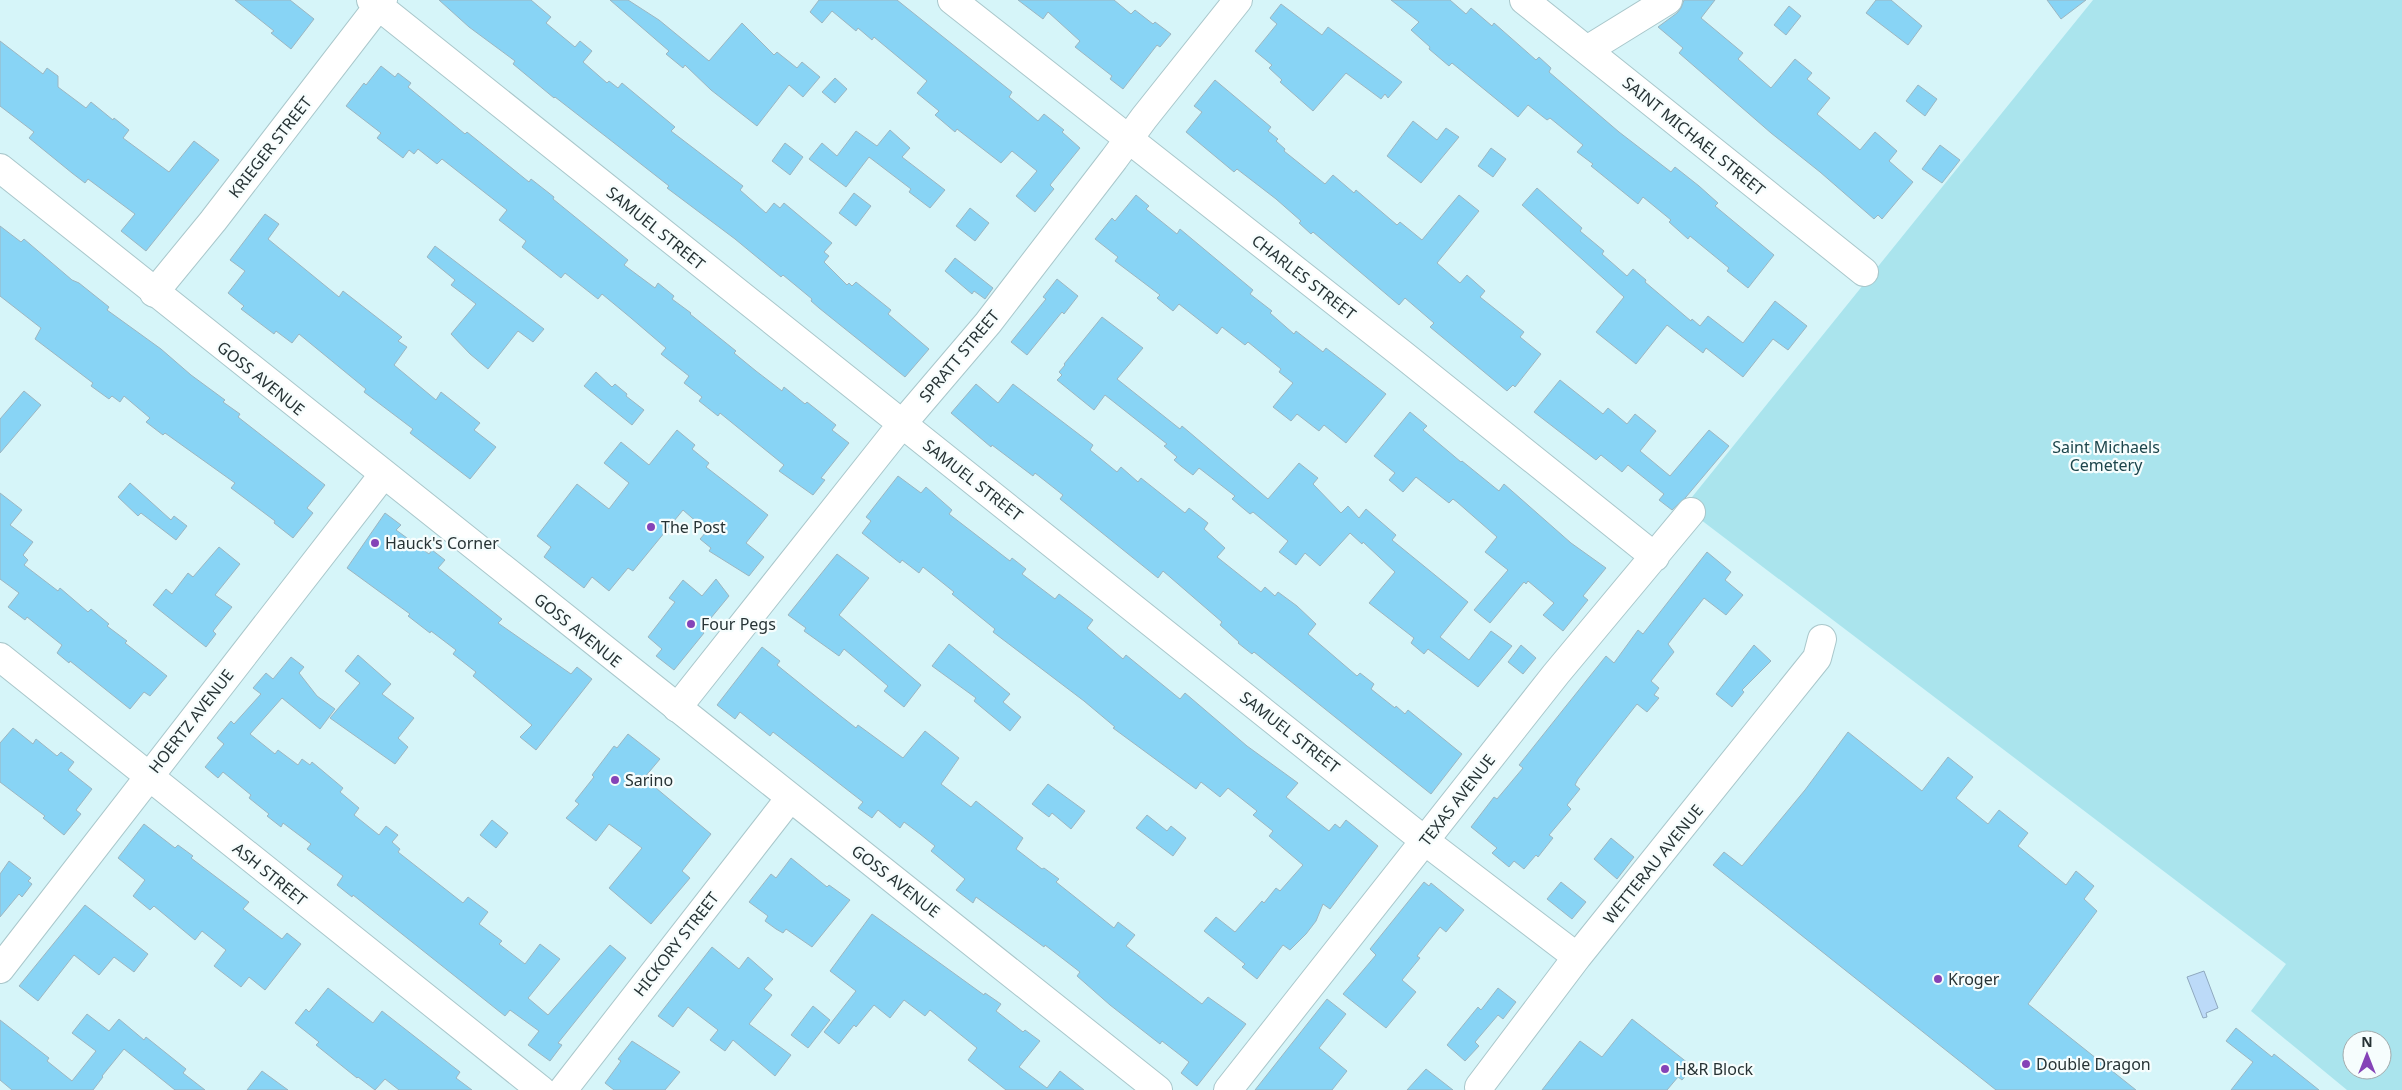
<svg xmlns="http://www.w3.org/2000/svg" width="2402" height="1090" font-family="'Noto Sans',sans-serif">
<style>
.green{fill:#aae4ed;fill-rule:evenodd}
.water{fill:#bcdaf8;stroke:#8fa8be}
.building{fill:#88d4f5;stroke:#9cb6c1}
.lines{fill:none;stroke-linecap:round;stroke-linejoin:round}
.minor-casing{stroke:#a9c7cb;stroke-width:30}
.major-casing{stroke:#a9c7cb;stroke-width:30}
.minor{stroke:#fff;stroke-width:28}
.major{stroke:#fff;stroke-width:28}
.poi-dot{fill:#8543b7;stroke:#f6fdfd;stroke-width:2}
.labels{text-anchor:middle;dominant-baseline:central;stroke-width:4.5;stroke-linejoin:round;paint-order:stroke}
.street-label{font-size:16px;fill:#273335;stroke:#f6fdfd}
.park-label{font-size:16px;fill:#1c454b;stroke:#f6fdfd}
.poi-label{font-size:16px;fill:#273335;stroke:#f6fdfd;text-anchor:start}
</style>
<rect width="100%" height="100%" fill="#d6f5f9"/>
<path class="green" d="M2093 0H2402V1090H2347L2251 1011 2286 964 1684 507ZM2352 1040H2382V1070H2352Z"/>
<path class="water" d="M2204 971 2218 1008 2206 1013 2207 1017 2203 1018 2187 977Z"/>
<path class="building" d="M235 0H290L314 19 291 49 271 33 274 31Z
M439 0H531L551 17 546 23 575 47 580 41 592 51 583 62 607 83 609 81 618 88 622 83 675 127 671 131 743 186 740 190 766 213 774 203 780 208 784 203 832 243 824 252 829 256 824 262 847 285 849 283 852 286 856 282 891 310 888 314 929 349 905 377 819 308 811 301 812 299 783 275 781 277 735 239 667 188 669 186 618 146 555 97 554 98 513 64 515 61 469 27Z
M610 0H628L659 20 709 61 742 23 774 55 777 52 797 68 802 62 820 77 803 97 789 85 757 126 711 90 685 65 683 68 666 54 669 51Z
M819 0H897L1012 92 1009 97 1038 121 1044 114 1064 130 1062 132 1080 148 1050 185 1054 189 1035 212 1016 196 1037 171 1012 151 1001 163 957 129 955 132 935 115 939 111 917 93 927 81 874 37 872 40 858 28 856 31 832 11 822 23 810 12Z
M1018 0H1114L1131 14 1135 10 1153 24 1155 22 1171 34 1160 47 1157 45 1123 89 1110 79 1112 76 1075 47 1080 41 1048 12 1043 19Z
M1391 0H1450L1466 14 1471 8 1492 26 1494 23 1536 60 1539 57 1551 68 1549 72 1619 132 1671 172 1675 167 1699 186 1718 203 1715 206 1774 255 1748 288 1727 271 1729 268 1690 236 1688 239 1669 222 1671 220 1643 197 1638 204 1591 166 1593 164 1577 152 1583 145 1550 118 1547 120 1528 105 1518 117 1452 63 1449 66 1429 49 1430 47 1411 30 1419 22Z
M1684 0H1715L1701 18 1743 53 1738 59 1771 88 1795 59 1812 73 1807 79 1830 98 1817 114 1860 150 1875 132 1897 151 1889 161 1913 182 1882 219 1878 215 1874 219 1820 172 1771 133 1679 53 1683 48 1658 27 1677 13 1681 8Z
M1876 0H1891L1922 26 1908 45 1866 13Z
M2047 0H2086L2061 19Z
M1281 4 1322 35 1328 27 1402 82 1388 98 1385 94 1381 99 1346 73 1313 111 1280 82 1282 80 1269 68 1272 65 1255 51 1277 24 1270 18Z
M1789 6 1801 16 1786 35 1774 25Z
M0 41 43 74 47 68 58 76V87L86 108 91 102 113 120 114 118 129 130 123 138 169 172 194 141 219 160 146 251 121 231 135 214 88 179 85 183 72 173 29 138 34 132 0 106Z
M381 66 395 77 398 73 411 83 408 87 465 134 467 132 529 182 531 179 554 197 553 199 628 260 624 265 655 288 658 283 674 296 672 299 691 313 690 314 736 351 734 353 756 371 782 391 784 387 805 404 807 402 836 425 832 430 849 443 821 478 825 480 813 495 779 471 784 465 720 413 718 416 699 401 702 397 684 383 689 376 661 354 666 348 631 318 602 294 598 299 565 273 561 278 522 247 526 241 499 220 507 210 442 159 437 164 418 149 414 154 409 150 403 158 377 138 381 133 346 106 364 83 366 85Z
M835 78 847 89 835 103 822 92Z
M1215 80 1271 127 1268 131 1278 139 1276 141 1285 149 1284 151 1325 184 1333 175 1354 193 1356 190 1397 225 1400 222 1422 240 1459 195 1479 211 1437 263 1460 283 1467 275 1485 291 1480 297 1524 332 1520 337 1541 354 1515 387 1513 385 1507 391 1430 327 1434 323 1405 298 1399 305 1313 232 1311 234 1299 223 1301 221 1276 199 1237 169 1234 172 1186 132 1202 112 1194 106Z
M1918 85 1937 99 1925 116 1906 101Z
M1413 121 1437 140 1446 128 1459 137 1421 183 1387 156Z
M890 130 910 148 902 157 945 190 930 208 909 192 911 189 869 157 846 187 809 159 822 143 837 156 856 131 877 146Z
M785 143 803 157 790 175 772 161Z
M1940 145 1960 160 1942 183 1922 169Z
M1491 148 1506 159 1493 177 1478 166Z
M1537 188 1582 228 1580 231 1604 251 1602 254 1627 276 1633 269 1646 280 1645 282 1691 321 1692 319 1700 326 1708 316 1743 343 1775 301 1807 326 1788 350 1773 339 1743 377 1706 348 1703 353 1667 325 1636 364 1596 332 1624 297 1522 205Z
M854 193 871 206 856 226 839 213Z
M1136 195 1149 206 1146 209 1177 234 1180 229 1253 290 1250 294 1272 311 1270 313 1294 334 1296 331 1323 352 1326 348 1386 394 1346 443 1324 425 1319 431 1297 414 1291 421 1273 407 1293 383 1279 372 1281 369 1248 342 1245 345 1222 327 1217 334 1179 304 1173 311 1157 298 1160 295 1115 261 1118 257 1095 239 1112 218 1115 221Z
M970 208 989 223 975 241 956 226Z
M265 214 279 224 268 239 339 297 343 291 402 337 398 341 407 347 394 365 436 400 441 392 480 423 474 430 496 447 470 479 410 433 413 429 364 392 366 389 299 334 292 343 276 331 274 334 241 309 244 306 228 293 245 271 230 260Z
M0 226 21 242 24 239 72 280 79 283 109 307 107 310 161 349 191 375 225 400 223 402 240 414 238 417 325 485 307 508 313 513 293 538 274 523 275 521 231 488 235 483 165 433 163 435 146 422 150 418 124 396 120 402 112 396 109 399 91 386 93 383 35 339 41 328 0 296Z
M435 246 544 329 533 342 518 331 488 369 470 354 451 334 476 304 451 285 455 280 427 257Z
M955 258 993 288 985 299 974 291 972 294 945 271Z
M1057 279 1078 296 1064 314 1062 312 1027 355 1011 342 1046 299 1043 297Z
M1102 317 1143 348 1117 379 1180 429 1182 426 1268 499 1299 463 1318 478 1313 484 1341 513 1348 506 1359 518 1366 509 1396 535 1392 540 1468 602 1440 637 1469 660 1491 631 1512 646 1478 687 1428 649 1424 654 1411 643 1414 638 1369 603 1395 572 1363 542 1362 544 1350 533 1320 566 1305 553 1296 565 1279 552 1288 541 1253 512 1250 514 1232 499 1235 496 1199 468 1193 475 1181 466 1174 460 1177 457 1164 446 1167 444 1105 395 1094 410 1057 380 1062 375 1059 372 1065 365 1064 364Z
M596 372 612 387 615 384 627 394 626 396 644 410 632 425 584 386Z
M1560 380 1603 414 1608 408 1627 424 1635 414 1656 431 1640 451 1670 476 1709 430 1729 446 1686 497 1672 510 1659 500 1664 494 1628 465 1622 472 1601 455 1596 460 1534 412Z
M976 384 998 403 1013 384 1093 445 1090 450 1117 472 1121 467 1138 482 1141 478 1185 513 1189 508 1208 523 1204 529 1225 548 1217 557 1261 592 1265 587 1275 596 1278 592 1297 606 1316 624 1308 634 1357 676 1360 673 1374 684 1371 689 1395 708 1396 706 1405 714 1408 710 1462 754 1431 794 1254 652 1252 654 1238 643 1239 642 1220 625 1222 622 1163 571 1158 578 1060 499 1063 495 1035 473 1033 476 992 445 991 447 951 413Z
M24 391 41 405 0 453V419Z
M1410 412 1427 426 1423 430 1461 462 1462 461 1499 491 1504 484 1571 543 1606 568 1583 596 1588 600 1563 631 1543 615 1554 603 1528 581 1526 584 1524 582 1490 623 1474 610 1508 570 1485 552 1497 537 1457 502 1453 499 1449 503 1416 477 1403 492 1389 480 1395 473 1374 456Z
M677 430 695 445 692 449 709 463 706 467 768 515 746 543 764 557 749 576 709 551 711 548 700 539 707 531 683 510 633 571 628 568 609 591 592 577 584 588 544 557 551 547 537 536 577 484 609 509 629 483 604 463 621 442 649 465Z
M898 476 921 493 926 487 952 510 949 514 1010 561 1012 558 1026 569 1022 574 1055 599 1059 594 1093 620 1087 628 1123 659 1126 655 1180 699 1185 693 1247 746 1298 783 1286 797 1329 831 1335 824 1340 828 1346 820 1378 846 1330 909 1323 904 1316 921 1306 934 1290 950 1283 945 1257 979 1242 967 1245 964 1204 931 1216 917 1235 932 1262 901 1264 903 1276 888 1280 891 1303 865 1269 836 1273 831 1253 815 1257 811 1228 788 1220 797 1201 782 1196 789 1113 728 1115 727 1084 701 993 632 995 629 952 594 954 592 923 567 919 573 902 560 900 563 862 533 871 521 866 517Z
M130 483 171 520 174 516 187 526 176 540 141 513 138 516 118 497Z
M0 493 22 510 10 525 33 542 23 555 28 560 24 565 58 591 60 588 88 612 91 609 109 624 107 626 127 641 125 643 167 676 150 696 144 692 130 709 70 661 69 663 57 653 62 645 27 617 25 620 8 607 19 593 0 579Z
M385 513 401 525 396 530 429 554 432 550 445 560 438 568 502 619 498 623 571 674 577 667 592 679 536 750 520 737 532 725 473 676 476 672 453 654 456 650 431 631 430 633 408 616 410 614 347 568Z
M219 547 240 564 215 595 232 607 213 631 216 634 206 647 153 605 166 589 172 594 188 573 193 577Z
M1707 552 1731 572 1725 580 1743 595 1726 615 1704 598 1668 644 1674 652 1651 681 1659 688 1654 695 1659 698 1647 712 1637 704 1578 779 1575 785 1580 789 1567 805 1571 809 1549 835 1553 838 1538 857 1536 855 1524 869 1514 861 1509 867 1492 853 1497 848 1471 827 1494 797 1497 799 1523 768 1519 765 1606 656 1614 663 1638 630 1643 634Z
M837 554 869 578 839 615 921 685 904 707 884 691 888 686 844 649 839 656 804 631 806 628 788 615Z
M716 579 729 596 701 630 704 633 674 670 656 656 662 649 648 637 675 602 669 598 683 580 702 596Z
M949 644 1010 694 1003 702 1021 717 1010 731 974 701 976 698 932 666Z
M1521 645 1536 658 1523 674 1508 662Z
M1754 645 1771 661 1742 690 1744 692 1732 707 1716 694Z
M762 647 780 661 777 665 819 699 856 728 858 725 903 758 925 731 959 758 941 784 971 807 976 801 1023 838 1016 849 1042 869 1044 868 1059 879 1056 882 1114 928 1118 922 1135 935 1126 946 1202 1004 1208 997 1246 1024 1197 1086 1181 1073 1189 1062 1162 1041 1160 1044 1110 1005 1077 976 1080 972 1045 945 1044 947 976 897 973 903 956 890 965 879 931 851 935 846 920 834 904 822 900 828 878 810 872 818 858 808 863 802 773 732 770 736 740 712 735 719 717 705Z
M358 655 391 684 382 694 414 718 398 738 408 747 395 764 330 718 360 683 345 671Z
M291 657 304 667 299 673 317 696 335 709 320 729 282 698 250 734 275 754 278 750 298 765 302 759 310 765 312 762 343 788 340 792 359 808 354 815 379 835 386 826 398 835 392 842 400 849 398 852 463 903 468 897 488 912 479 924 502 941 499 944 525 964 540 944 560 959 528 998 548 1015 610 945 626 958 558 1043 562 1045 550 1061 528 1045 539 1031 510 1010 505 1016 353 895 352 897 337 885 343 876 307 849 311 844 283 823 281 827 267 816 269 814 249 798 251 795 223 772 218 778 205 767 224 744 217 738 231 721 234 724 261 694 253 688 266 673 273 679Z
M13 728 33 744 36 739 57 756 61 752 74 762 68 770 92 789 76 810 81 814 64 835 43 818 45 816 0 782V743Z
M1848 732 1922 791 1948 757 1973 777 1956 798 1988 824 1999 810 2028 833 2018 846 2066 885 2076 871 2094 886 2084 899 2097 911 2028 1004 2136 1090H1996L1713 865 1724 852 1742 866 1805 790Z
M628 734 660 759 644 778 711 834 682 871 690 878 651 924 609 888 642 848 609 824 596 841 566 818 579 804 575 801 594 777 592 775 614 746 617 748Z
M1048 784 1085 811 1071 829 1052 813 1049 817 1032 804Z
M1147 815 1167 831 1171 826 1186 838 1173 856 1136 828Z
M492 820 508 833 496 848 480 835Z
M144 824 175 848 178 845 193 856 191 858 249 902 243 909 282 939 287 933 301 944 265 990 249 977 241 987 214 966 226 950 202 931 195 940 154 906 150 910 133 896 145 880 118 858Z
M1611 838 1634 857 1617 879 1594 859Z
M791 858 827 887 829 885 850 900 812 947 786 929 783 933 776 929 765 921 768 916 749 902 771 874 776 878Z
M9 861 31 878 28 881 32 884 22 897 19 894 0 917V874Z
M1424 882 1429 886 1431 883 1464 910 1446 932 1440 927 1417 956 1420 958 1402 980 1416 992 1386 1028 1343 994 1376 955 1370 949Z
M1561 882 1586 902 1572 919 1547 899Z
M85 905 148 954 134 972 114 957 99 975 74 955 38 1001 19 986Z
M872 914 984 995 985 993 1001 1004 996 1011 1023 1032 1025 1030 1040 1041 1019 1067 1047 1088 1060 1071 1084 1090H1006L968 1060 977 1048 930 1010 925 1016 904 1000 890 1018 874 1005 856 1027 854 1025 839 1044 824 1032 856 991 830 971Z
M712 947 739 969 748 957 773 979 764 989 772 995 749 1024 791 1055 775 1076 733 1040 725 1051 710 1040 718 1030 688 1007 673 1027 658 1016Z
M328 988 373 1023 382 1011 460 1072 456 1078 472 1090H399L385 1079 375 1090 358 1077 357 1078 316 1045 319 1042 295 1023 306 1009 309 1012Z
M1498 988 1516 1002 1503 1019 1498 1015 1475 1042 1479 1046 1465 1061 1447 1045 1478 1007 1481 1010Z
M1327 999 1346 1014 1319 1048 1347 1071 1332 1090H1255Z
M813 1006 830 1020 808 1048 791 1035Z
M87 1014 109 1031 119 1019 144 1040 146 1037 186 1069 183 1073 205 1090H175L124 1049 102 1076 103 1077 93 1090H12L0 1080V1020L49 1058 47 1061 72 1081 96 1051 72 1033Z
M1632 1019 1693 1067 1682 1080 1678 1077 1667 1090H1542L1580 1041 1602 1057Z
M2236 1028 2272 1057 2274 1054 2319 1090H2231L2253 1062 2226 1041Z
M632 1041 680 1072 665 1090H614L605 1083 621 1061 618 1059Z
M1426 1069 1453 1090H1407Z
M262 1071 288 1090H247Z"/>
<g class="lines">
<g class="minor-casing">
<path id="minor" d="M371 0 1425 841 1577 957
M952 0 1402 354 1655 557
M1524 0 1864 272
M1587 50 1668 0
M154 293 213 221 383 0
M0 657 541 1090
M677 708 902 424 988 323 1114 159 1144 118 1238 0
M0 969 383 475
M1479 1087 1577 957 1817 658 1822 639
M563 1090 790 798
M1228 1090 1556 674 1691 512"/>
</g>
<g class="major-casing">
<path id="major" d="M0 168 1158 1090"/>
</g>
<use href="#minor" class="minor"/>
<use href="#major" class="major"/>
</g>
<g class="poi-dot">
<circle cx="651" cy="527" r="5"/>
<circle cx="375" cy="543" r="5"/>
<circle cx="691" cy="624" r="5"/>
<circle cx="615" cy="780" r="5"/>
<circle cx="1938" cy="979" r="5"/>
<circle cx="2026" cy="1064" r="5"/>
<circle cx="1665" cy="1069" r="5"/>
</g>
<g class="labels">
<g class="street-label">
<text transform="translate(1694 136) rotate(39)">SAINT MICHAEL STREET</text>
<text transform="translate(270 147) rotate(-52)">KRIEGER STREET</text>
<text transform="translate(656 228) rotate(39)">SAMUEL STREET</text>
<text transform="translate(1304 277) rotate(38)">CHARLES STREET</text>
<text transform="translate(959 356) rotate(-50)">SPRATT STREET</text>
<text transform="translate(261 378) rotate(39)">GOSS AVENUE</text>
<text transform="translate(973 480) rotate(38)">SAMUEL STREET</text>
<text transform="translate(578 630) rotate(39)">GOSS AVENUE</text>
<text transform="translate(191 721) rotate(-52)">HOERTZ AVENUE</text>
<text transform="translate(1290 732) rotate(38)">SAMUEL STREET</text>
<text transform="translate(1457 800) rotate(-52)">TEXAS AVENUE</text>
<text transform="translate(1653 864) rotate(-51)">WETTERAU AVENUE</text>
<text transform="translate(270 874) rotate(39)">ASH STREET</text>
<text transform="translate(896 881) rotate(38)">GOSS AVENUE</text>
<text transform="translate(676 944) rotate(-52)">HICKORY STREET</text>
</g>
<g class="park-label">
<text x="2106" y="447">Saint Michaels<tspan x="2106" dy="18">Cemetery</tspan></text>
</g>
<g class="poi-label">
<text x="661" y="527">The Post</text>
<text x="385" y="543">Hauck's Corner</text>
<text x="701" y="624">Four Pegs</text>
<text x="625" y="780">Sarino</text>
<text x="1948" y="979">Kroger</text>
<text x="2036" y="1064">Double Dragon</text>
<text x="1675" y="1069">H&amp;R Block</text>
</g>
</g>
<g transform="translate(2367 1055)"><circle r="24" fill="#f6fdfd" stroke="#a3acad"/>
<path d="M0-4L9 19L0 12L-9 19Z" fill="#8543b7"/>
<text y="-8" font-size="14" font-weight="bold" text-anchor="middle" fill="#273335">N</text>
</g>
</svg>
